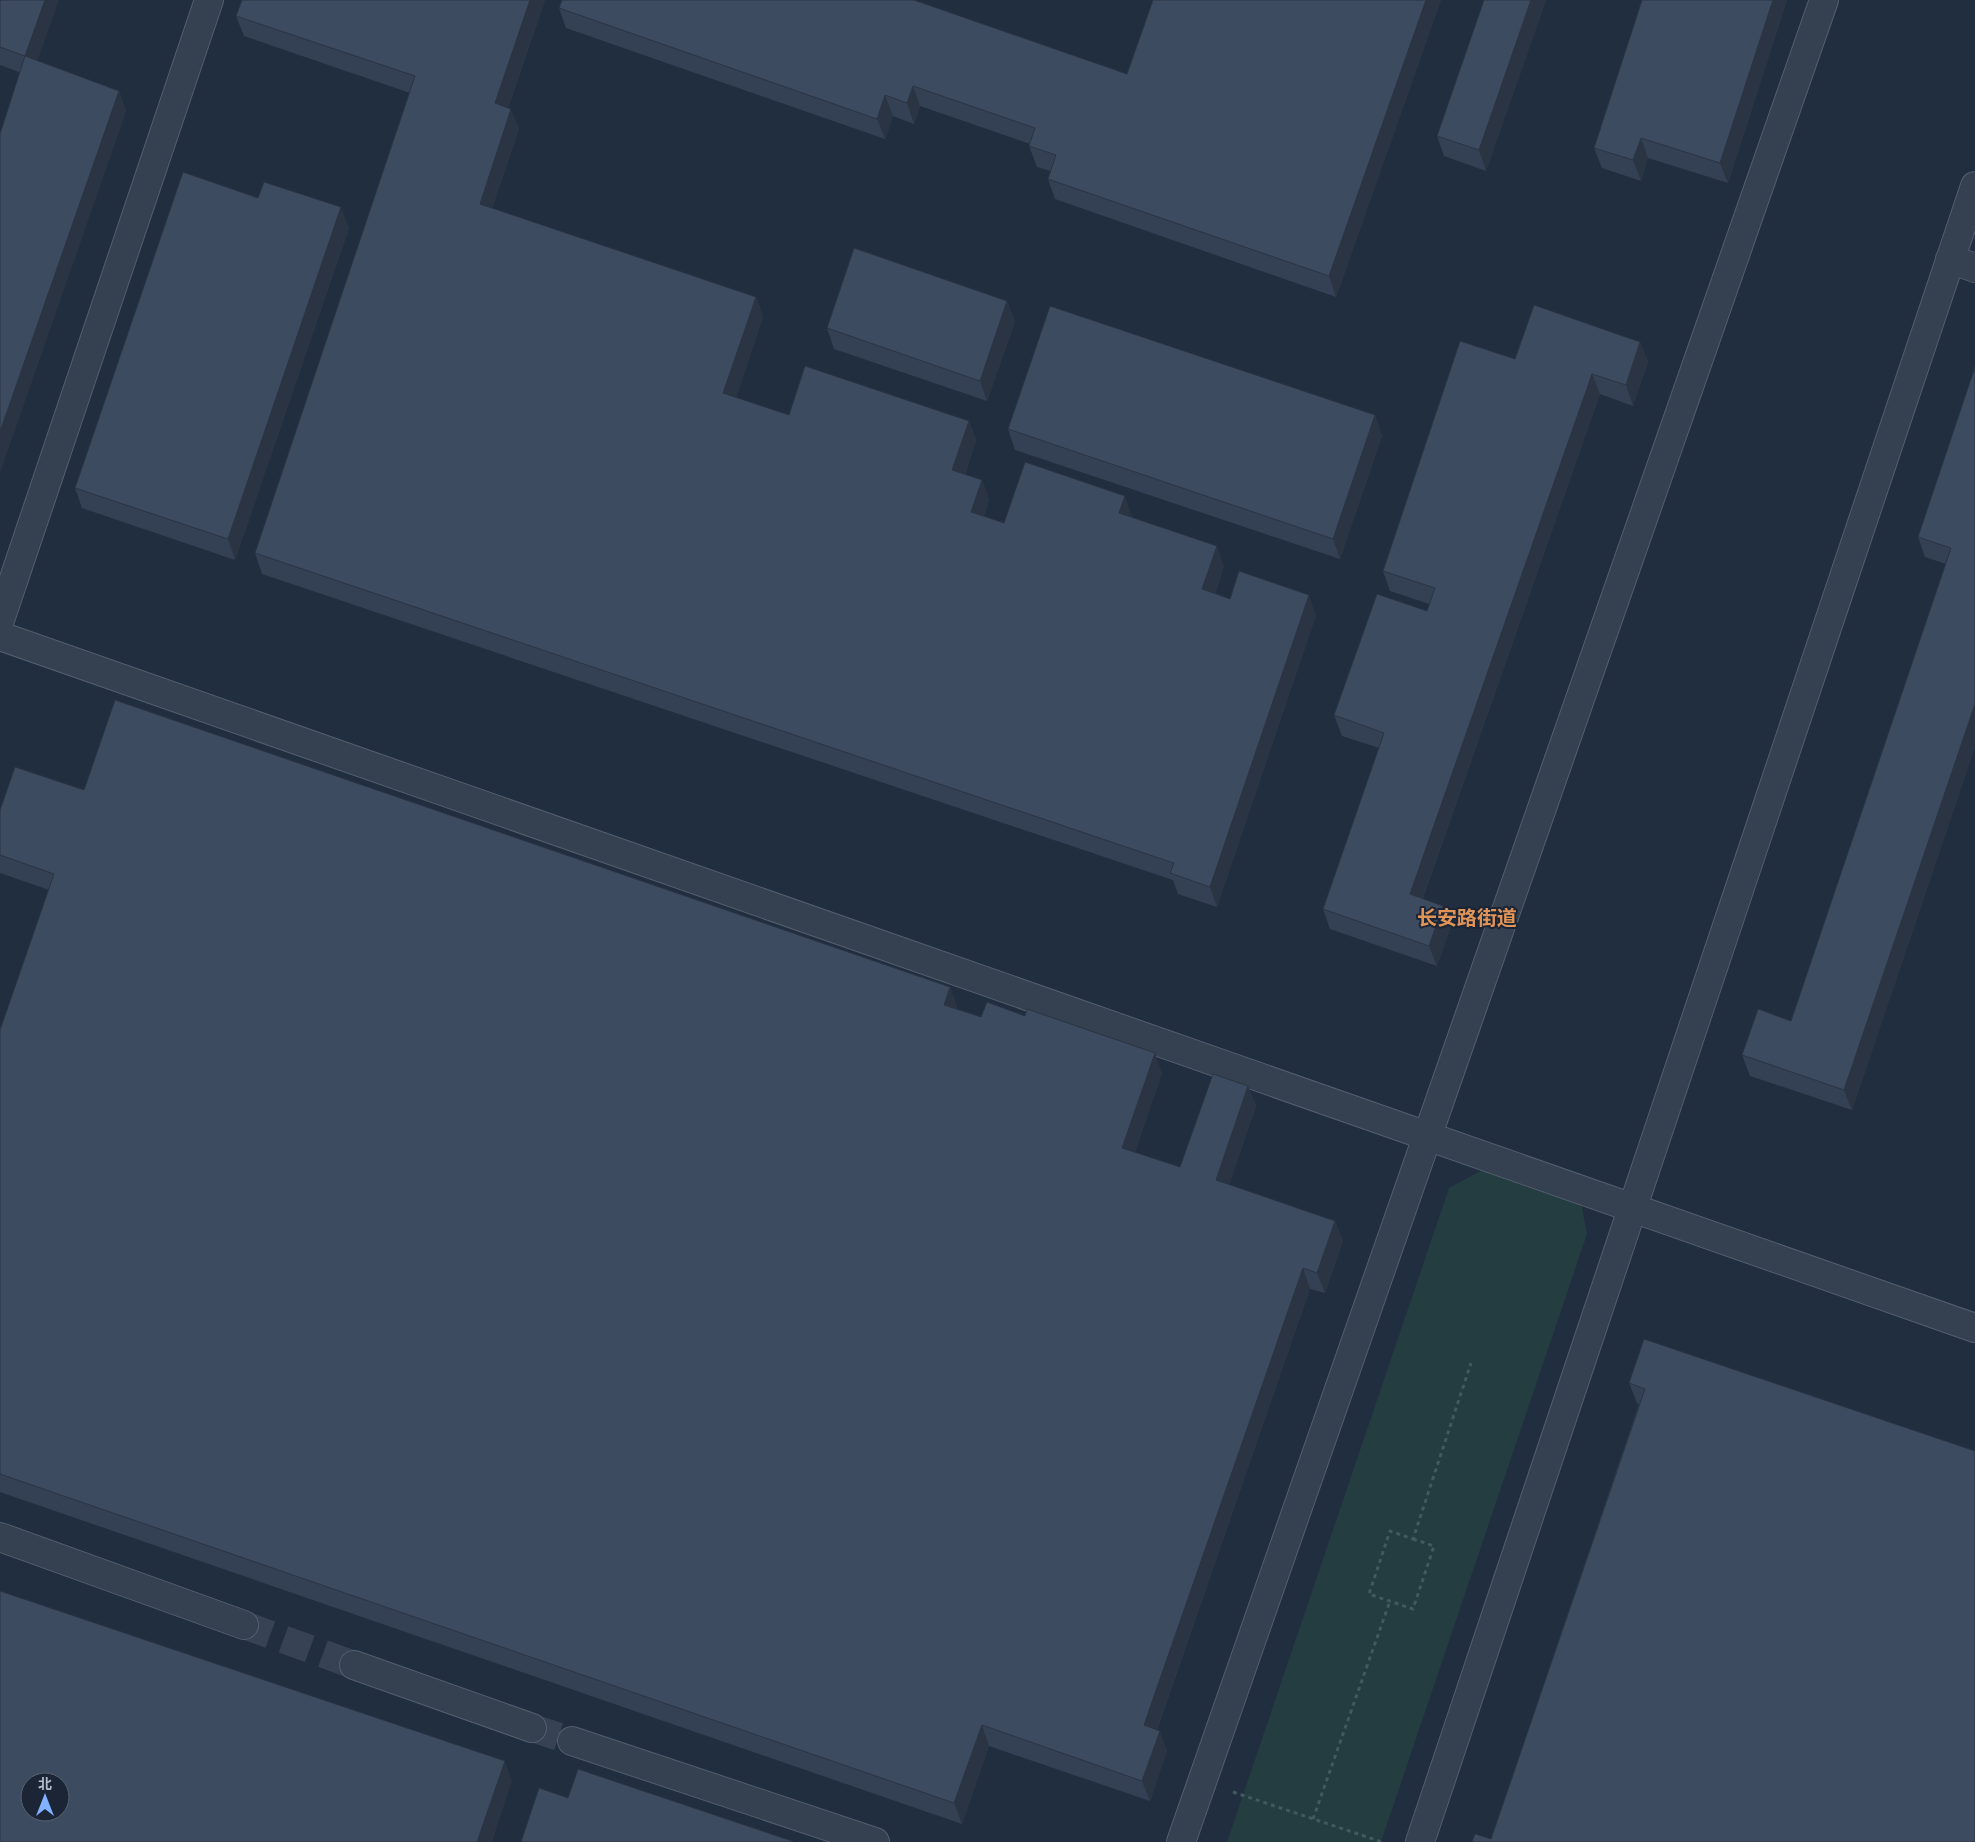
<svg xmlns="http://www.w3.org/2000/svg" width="1975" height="1842" font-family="'Exo 2','Noto Sans SC',sans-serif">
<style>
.green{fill:#233d41}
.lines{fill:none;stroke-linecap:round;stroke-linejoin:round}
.minor-tunnel{stroke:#374355;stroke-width:28;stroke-dasharray:28 14;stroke-linecap:butt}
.minor-casing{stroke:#545e6e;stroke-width:30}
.path{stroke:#415a5e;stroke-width:3;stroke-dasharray:4 4;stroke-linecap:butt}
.minor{stroke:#354050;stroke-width:28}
.wall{fill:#344053}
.shaded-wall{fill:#2b3443}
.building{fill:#3d4b60;stroke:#2b3443;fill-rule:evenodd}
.labels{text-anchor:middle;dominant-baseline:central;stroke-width:4;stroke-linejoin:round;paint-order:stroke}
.district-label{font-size:20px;font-weight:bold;fill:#e09457;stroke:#1b2535}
</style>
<rect width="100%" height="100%" fill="#212e40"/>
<path class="green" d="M1482 1170 1581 1203 1587 1234 1381 1842H1227L1449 1188Z"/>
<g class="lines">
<path class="minor-tunnel" d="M244 1625 354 1665
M532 1728 572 1741"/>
<g class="minor-casing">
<path id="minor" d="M1950 259 1975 268
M0 620 209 0
M0 636 1975 1328
M0 1537 244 1625
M354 1665 532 1728
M572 1741 875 1842
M1181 1842 1824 0
M1420 1842 1975 186"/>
</g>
<path class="path" d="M1413 1539 1434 1546 1413 1609 1369 1594 1390 1531 1413 1539 1471 1363
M1233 1792 1382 1842
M1313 1819 1390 1601"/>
<use href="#minor" class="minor"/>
</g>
<path class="wall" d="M0 0 38 61 119 91 126 112 0 65Z
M242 0H545L508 108 519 129 492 208 756 297 763 317 736 398 789 415 969 421 976 441 965 475 982 480 989 500 984 516 1004 523 1132 516V517L1224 566 1215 594 1230 599 1316 615 1217 907 1178 894 1173 880 1152 873 262 574 255 553 410 93 244 36 236 16Z
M1153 0H1441L1336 297 1055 199 1048 179 1050 171 1037 167 1029 146 1030 144 920 106 914 124 893 116 885 139 566 28 559 8 1127 74Z
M1484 0H1546L1486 171 1444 156 1437 136Z
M1787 0 1728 183 1648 158 1641 181 1602 168 1594 148Z
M258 198 349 228 235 560 82 508 75 488Z
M1007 301 1015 322 987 401 834 349 827 328Z
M1640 342 1648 362 1633 406 1600 394 1423 898 1451 926 1437 966 1330 929 1323 909 1379 748 1342 736 1334 715 1427 611 1429 604 1390 591 1383 571 1515 359Z
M1975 367V747L1852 1110 1750 1076 1742 1055 1791 1021 1946 564 1925 557 1918 537Z
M1375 415 1382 436 1340 559 1015 450 1008 429Z
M84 790 950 987 957 1007V1009L981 1017 1162 1073 1135 1152 1180 1167 1248 1086 1256 1106 1229 1185 1335 1221 1343 1241 1325 1293 1310 1289 1157 1730 1167 1751 1150 1801 989 1746 962 1824 0 1492V1030L49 890 0 873V810Z
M1629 1383 1975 1451 1491 1839 1639 1404 1637 1403Z"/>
<path class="shaded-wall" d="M45 0H59L32 76 25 56Z
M530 0H545L502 124 495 103Z
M1426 0H1441L1336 297 1329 276Z
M1531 0H1546L1486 171 1479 150Z
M1773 0H1787L1728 183 1720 163Z
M913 86 920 106 914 124 907 103Z
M119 91 126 112 0 473V432Z
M885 95 893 116 885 139 877 119Z
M511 109 519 129 487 224 480 204Z
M1641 138 1648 158 1641 181 1633 160Z
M341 207 349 228 235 560 228 539Z
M756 297 763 317 731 414 723 393Z
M1007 301 1015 322 987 401 980 381Z
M1640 342 1648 362 1633 406 1626 385Z
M1592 374 1600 394 1417 914 1410 894Z
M1375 415 1382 436 1340 559 1333 539Z
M969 421 976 441 960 491 952 470Z
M982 480 989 500 978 532 971 512Z
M1125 496 1132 516 1126 533 1119 513Z
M1217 546 1224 566 1209 610 1202 589Z
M1309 595 1316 615 1217 907 1210 887Z
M1975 704V747L1852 1110 1844 1090Z
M1443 906 1451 926 1437 966 1429 946Z
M950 987 957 1007 951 1025 944 1005Z
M1155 1053 1162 1073 1130 1168 1122 1148Z
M1248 1086 1256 1106 1224 1200 1216 1180Z
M1335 1221 1343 1241 1325 1293 1317 1273Z
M1303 1268 1310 1289 1151 1746 1144 1725Z
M982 1725 989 1746 962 1824 954 1803Z
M1160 1731 1167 1751 1150 1801 1142 1781Z
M505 1761 512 1781 492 1842H477Z"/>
<path class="building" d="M0 0H45L25 56 0 47Z
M242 0H530L495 103 511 109 480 204 756 297 723 393 789 415 805 366 969 421 952 470 982 480 971 512 1004 523 1025 462 1125 496 1119 513 1217 546 1202 589 1230 599 1239 571 1309 595 1210 887 1170 873 1174 863 1144 853 255 553 415 76 236 16Z
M562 0H914L1127 74 1153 0H1426L1329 276 1048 179 1056 155 1029 146 1035 128 913 86 907 103 885 95 877 119 559 8Z
M1484 0H1531L1479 150 1437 136Z
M1642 0H1773L1720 163 1641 138 1633 160 1594 148Z
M25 56 119 91 0 432V134Z
M183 172 258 198 264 182 341 207 228 539 75 488Z
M854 248 1007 301 980 381 827 328Z
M1534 305 1640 342 1626 385 1592 374 1410 894 1443 906 1429 946 1323 909 1384 733 1334 715 1377 594 1427 611 1435 588 1383 571 1460 341 1515 359Z
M1050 306 1375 415 1333 539 1008 429Z
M1975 367V704L1844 1090 1742 1055 1758 1009 1791 1021 1951 548 1918 537Z
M115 700 950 987 944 1005 981 1017 987 1002 1025 1016 1027 1009 1155 1053 1122 1148 1180 1167 1213 1074 1248 1086 1216 1180 1335 1221 1317 1273 1303 1268 1144 1725 1160 1731 1142 1781 982 1725 954 1803 0 1474V1030L54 874 0 855V810L15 767 84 790Z
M1644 1339 1975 1451V1842H1472L1475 1834 1491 1839 1645 1389 1629 1383Z
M0 1591 505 1761 477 1842H0ZM30 1782H60V1812H30Z
M578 1769 795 1842H521L539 1788 568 1798Z"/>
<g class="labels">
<g class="district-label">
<text x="1467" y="917">长安路街道</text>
</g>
</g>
<g transform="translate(45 1797)"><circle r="24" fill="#1b2535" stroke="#576171"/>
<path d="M0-4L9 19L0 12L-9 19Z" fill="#82b1ff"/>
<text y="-8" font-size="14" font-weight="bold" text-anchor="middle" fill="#b1bbcb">北</text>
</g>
</svg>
